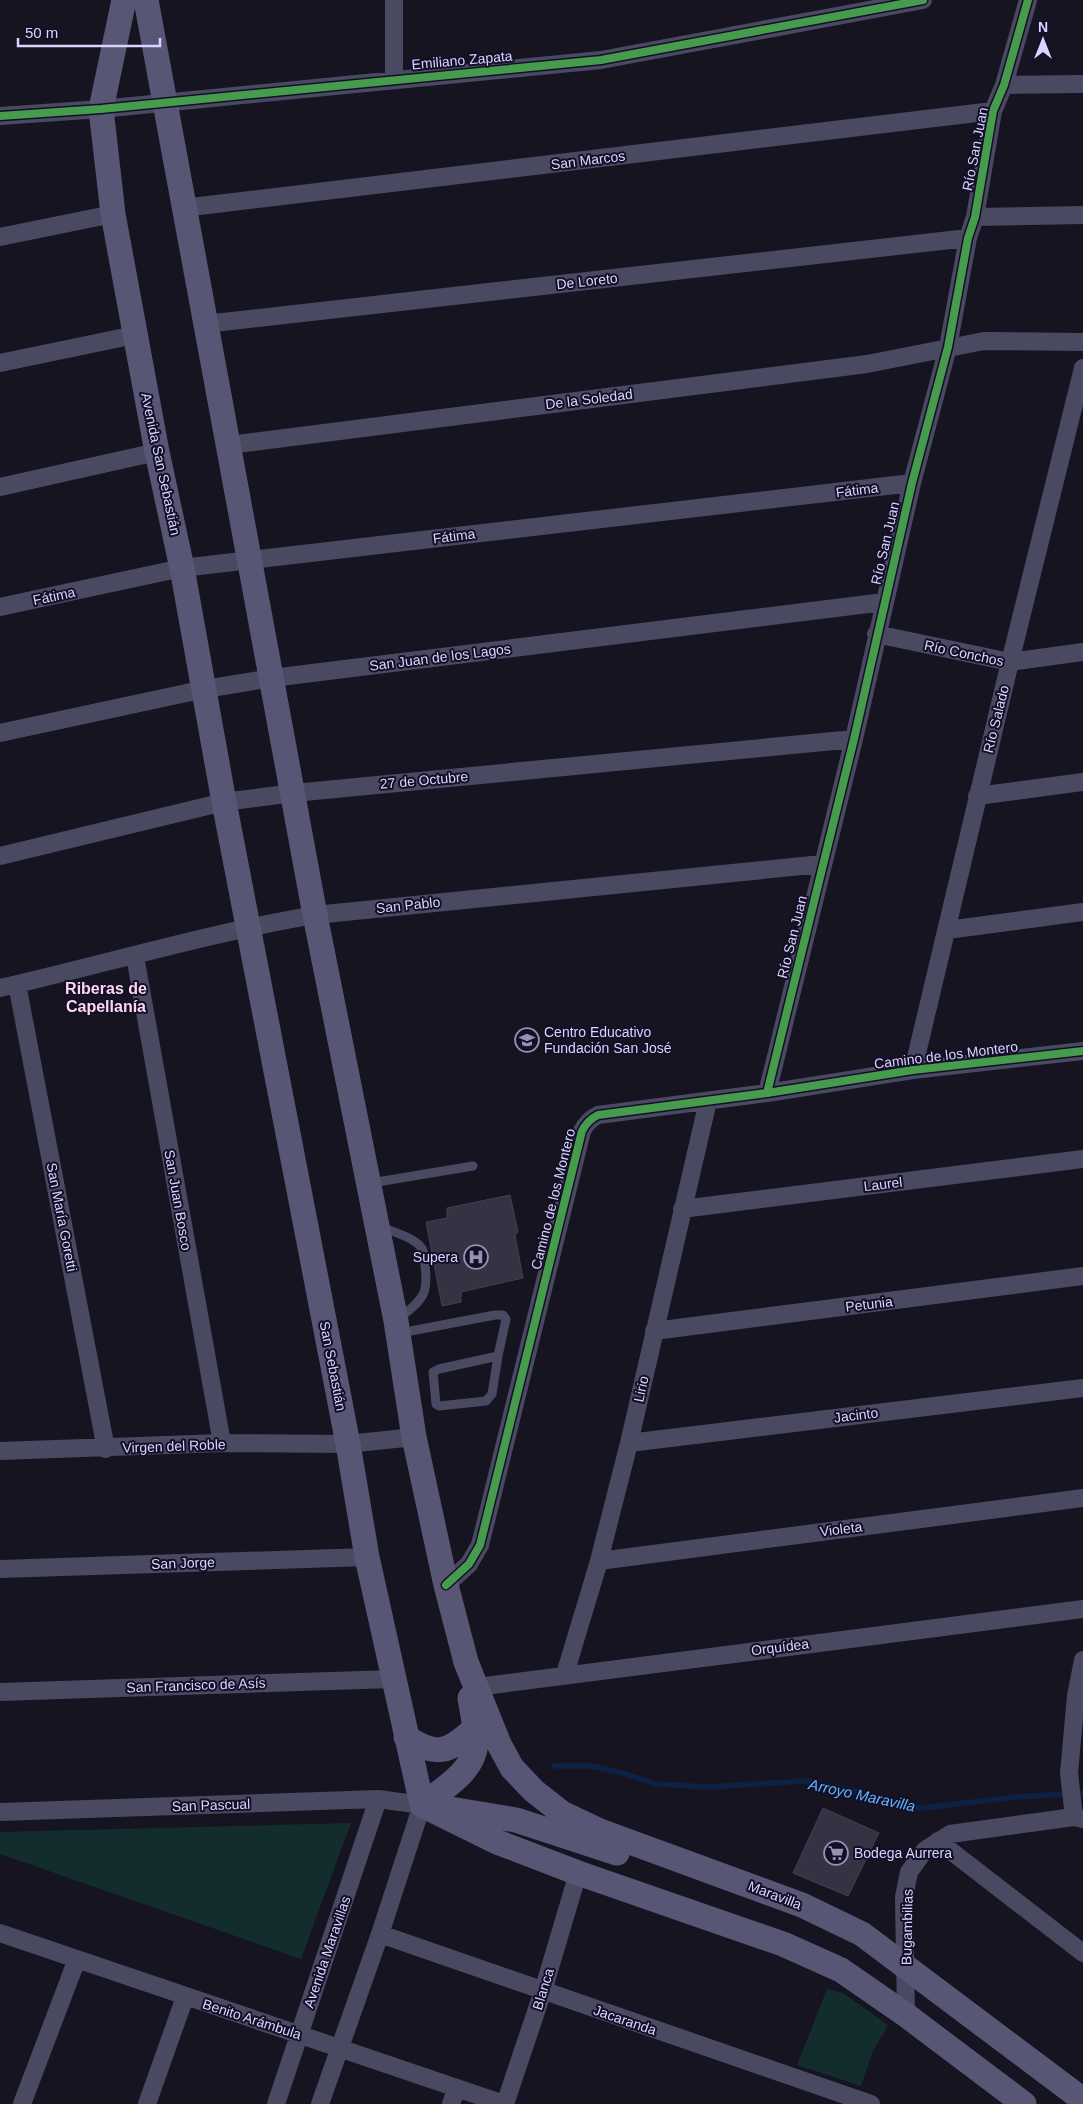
<svg xmlns="http://www.w3.org/2000/svg" width="1083" height="2104" font-family="Helvetica,sans-serif">
<style>
.green{fill:#132c2d}
.lines{fill:none;stroke-linecap:round;stroke-linejoin:round}
.stream{stroke:#0d2144;stroke-width:5.5}
.building{fill:#343243;stroke:#433f54}
.service{stroke:#4a4962;stroke-width:9}
.minor{stroke:#4a4962;stroke-width:18}
.secondary{stroke:#575674;stroke-width:25}
.cycleway-casing{stroke:#130f26;stroke-width:11}
.cycleway{stroke:#469c4c;stroke-width:8}
.labels{text-anchor:middle;dominant-baseline:central;stroke-width:4;stroke-linejoin:round;paint-order:stroke}
.street-label{font-size:14px;fill:#d9d4ff;stroke:#130f26}
.poi-label{font-size:14px;fill:#d9d4ff;stroke:#130f26;text-anchor:start}
.water-label{font-size:15px;font-style:italic;fill:#62b6ff;stroke:#130f26}
.quarter-label{font-size:16px;font-weight:bold;fill:#ffd6f0;stroke:#130f26}
</style>
<rect width="100%" height="100%" fill="#161421"/>
<path class="green" d="M351 1823 301 1959 0 1854V1832Z
M827 1989 843 1993 888 2025 873 2051 861 2086 797 2065Z"/>
<g class="lines">
<path class="stream" d="M554 1766H592L619 1772 657 1784 708 1787 806 1781 851 1790 905 1806 923 1808 1016 1797 1083 1793"/>
</g>
<path class="building" d="M510 1195 518 1232 515 1235 523 1278 461 1292V1302L442 1306 426 1222 447 1218V1208Z
M823 1808 879 1833 848 1896 793 1873Z"/>
<g class="lines">
<path class="service" d="M371 1183 473 1166
M382 1227C393 1232 412 1237 420 1246 425 1251 424 1258 425 1265 429 1298 421 1299 398 1320
M400 1333 495 1315H503L506 1319 498 1356 492 1394 486 1401 439 1406 436 1404 433 1372 439 1369 498 1356"/>
<path class="minor" d="M394 0V79
M1004 85 1083 84
M0 116 101 109 601 60 923 0
M183 208 993 111
M975 217 1083 215
M0 237 113 214
M205 324 968 238
M0 363 135 335
M229 445 867 364 984 341 1083 342
M0 487 157 452
M0 607 182 568 912 483
M876 634 1010 662 1083 652
M0 733 205 689 272 678 884 602
M977 796 1083 782
M0 856 224 802 294 793 854 739
M947 930 1083 912
M135 956 222 1443
M17 984 106 1449
M0 988C105 964 209 933 315 915L822 864
M913 1070 1010 662 1083 368
M767 1093 854 739 912 483 948 347 968 238 975 217 993 111 1004 85 1028 0
M682 1209 1083 1159
M654 1331 1083 1276
M629 1443 1083 1388
M0 1451 222 1443 348 1444 414 1437
M599 1561 1083 1498
M0 1569 367 1557
M446 1585 469 1564 480 1545 582 1131C586 1123 590 1119 598 1115L767 1093 913 1070 1083 1051
M565 1674 599 1561 629 1443 708 1101
M477 1687 1083 1609
M0 1692 393 1679
M0 1812 378 1799 422 1805 380 1934 320 2104
M1074 1817 1069 1773 1076 1696 1083 1660
M938 1841 1083 1953
M0 1933 504 2104
M380 1934 871 2104
M906 2015 904 1897 909 1872 925 1850 950 1834 1074 1817 1083 1819
M22 2104 77 1959
M147 2104 185 1997
M276 2104 378 1799
M451 2104 457 2088
M505 2104 543 1991 578 1873"/>
<path class="secondary" d="M124 0 101 109 113 214 157 452 182 568 224 802 348 1444 367 1557 422 1805
M146 0 315 915 396 1321 414 1437 446 1585 466 1662 499 1744 512 1768 534 1791 562 1813 600 1831 802 1905 862 1934 1083 2100
M406 1737C436 1757 448 1753 474 1729
M422 1805 497 1842 578 1873 783 1944 841 1970 906 2015 1024 2104
M422 1805C444 1788 478 1770 476 1737 475 1724 472 1711 470 1698
M444 1808 516 1820 617 1853"/>
<g class="cycleway-casing">
<path id="cycleway" d="M0 116 101 109 601 60 923 0
M767 1093 854 739 912 483 948 347 968 238 975 217 993 111 1004 85 1028 0
M446 1585 469 1564 480 1545 582 1131C586 1123 590 1119 598 1115L767 1093 913 1070 1083 1051"/>
</g>
<use href="#cycleway" class="cycleway"/>
</g>
<defs>
<g id="school-ring" transform="scale(1.25)"><circle r="9.5" fill="#130f26" stroke="#9591b1" stroke-width="1.5"/><path d="M0-5L7-2L0 1L-7-2ZM-4 1L0 2.5L4 1V4Q0 6-4 4Z" fill="#9591b1"/></g>
<g id="hospital-ring" transform="scale(1.25)"><circle r="9.5" fill="#130f26" stroke="#9591b1" stroke-width="1.5"/><path d="M-5-5h3v3.5h4V-5h3V5h-3V1.5h-4V5h-3Z" fill="#9591b1"/></g>
<g id="supermarket-ring" transform="scale(1.25)"><circle r="9.5" fill="#130f26" stroke="#9591b1" stroke-width="1.5"/><path d="M-6-5.5h2.5l.6 2H6L4.5 2H-2.5L-4.4-4H-6ZM-1.5 3.2a1.3 1.3 0 1 0 .1 0ZM3 3.2a1.3 1.3 0 1 0 .1 0Z" fill="#9591b1"/></g>
</defs>
<g fill-rule="evenodd">
<use href="#school-ring" x="527" y="1040"/>
<use href="#hospital-ring" x="476" y="1257"/>
<use href="#supermarket-ring" x="836" y="1853"/>
</g>
<g class="labels">
<g class="street-label">
<text transform="translate(462 60) rotate(-5)">Emiliano Zapata</text>
<text transform="translate(975 149) rotate(-79)">Río San Juan</text>
<text transform="translate(588 160) rotate(-7)">San Marcos</text>
<text transform="translate(587 281) rotate(-6)">De Loreto</text>
<text transform="translate(589 399) rotate(-7)">De la Soledad</text>
<text transform="translate(161 464) rotate(78)">Avenida San Sebastián</text>
<text transform="translate(857 490) rotate(-7)">Fátima</text>
<text transform="translate(454 536) rotate(-7)">Fátima</text>
<text transform="translate(885 543) rotate(-77)">Río San Juan</text>
<text transform="translate(54 596) rotate(-12)">Fátima</text>
<text transform="translate(964 653) rotate(12)">Río Conchos</text>
<text transform="translate(440 657) rotate(-7)">San Juan de los Lagos</text>
<text transform="translate(996 719) rotate(-76)">Río Salado</text>
<text transform="translate(424 780) rotate(-5)">27 de Octubre</text>
<text transform="translate(408 905) rotate(-6)">San Pablo</text>
<text transform="translate(792 937) rotate(-76)">Río San Juan</text>
<text transform="translate(946 1055) rotate(-7)">Camino de los Montero</text>
<text transform="translate(883 1184) rotate(-7)">Laurel</text>
<text transform="translate(553 1199) rotate(-76)">Camino de los Montero</text>
<text transform="translate(178 1200) rotate(80)">San Juan Bosco</text>
<text transform="translate(62 1217) rotate(79)">San María Goretti</text>
<text transform="translate(869 1304) rotate(-7)">Petunia</text>
<text transform="translate(333 1366) rotate(79)">San Sebastián</text>
<text transform="translate(641 1389) rotate(-77)">Lirio</text>
<text transform="translate(856 1415) rotate(-7)">Jacinto</text>
<text transform="translate(174 1446) rotate(-2)">Virgen del Roble</text>
<text transform="translate(841 1529) rotate(-7)">Violeta</text>
<text transform="translate(183 1563) rotate(-2)">San Jorge</text>
<text transform="translate(780 1647) rotate(-7)">Orquídea</text>
<text transform="translate(196 1685) rotate(-2)">San Francisco de Asís</text>
<text transform="translate(211 1805) rotate(-2)">San Pascual</text>
<text transform="translate(775 1895) rotate(21)">Maravilla</text>
<text transform="translate(907 1927) rotate(-89)">Bugambilias</text>
<text transform="translate(327 1952) rotate(-71)">Avenida Maravillas</text>
<text transform="translate(543 1989) rotate(-73)">Blanca</text>
<text transform="translate(252 2019) rotate(18)">Benito Arámbula</text>
<text transform="translate(625 2020) rotate(19)">Jacaranda</text>
</g>
<g class="poi-label">
<text x="544" y="1032">Centro Educativo<tspan x="544" dy="16">Fundación San José</tspan></text>
<text x="458" y="1257" text-anchor="end">Supera</text>
<text x="854" y="1853">Bodega Aurrera</text>
</g>
<g class="water-label">
<text transform="translate(862 1795) rotate(12)">Arroyo Maravilla</text>
</g>
<g class="quarter-label">
<text x="106" y="988">Riberas de<tspan x="106" dy="18">Capellanía</tspan></text>
</g>
</g>
<g transform="translate(1043 40)" stroke="#130f26" stroke-width="4" paint-order="stroke">
<path d="M0-4L9 19L0 12L-9 19Z" fill="#d9d4ff"/>
<text y="-8" font-size="14" font-weight="bold" text-anchor="middle" fill="#d9d4ff">N</text>
</g>
<path d="M18 38v8h142v-8" fill="none" stroke="#d9d4ff" stroke-width="2.5"/>
<text x="25" y="38" font-size="15" fill="#d9d4ff" stroke="#130f26" stroke-width="4" paint-order="stroke">50 m</text>
</svg>
